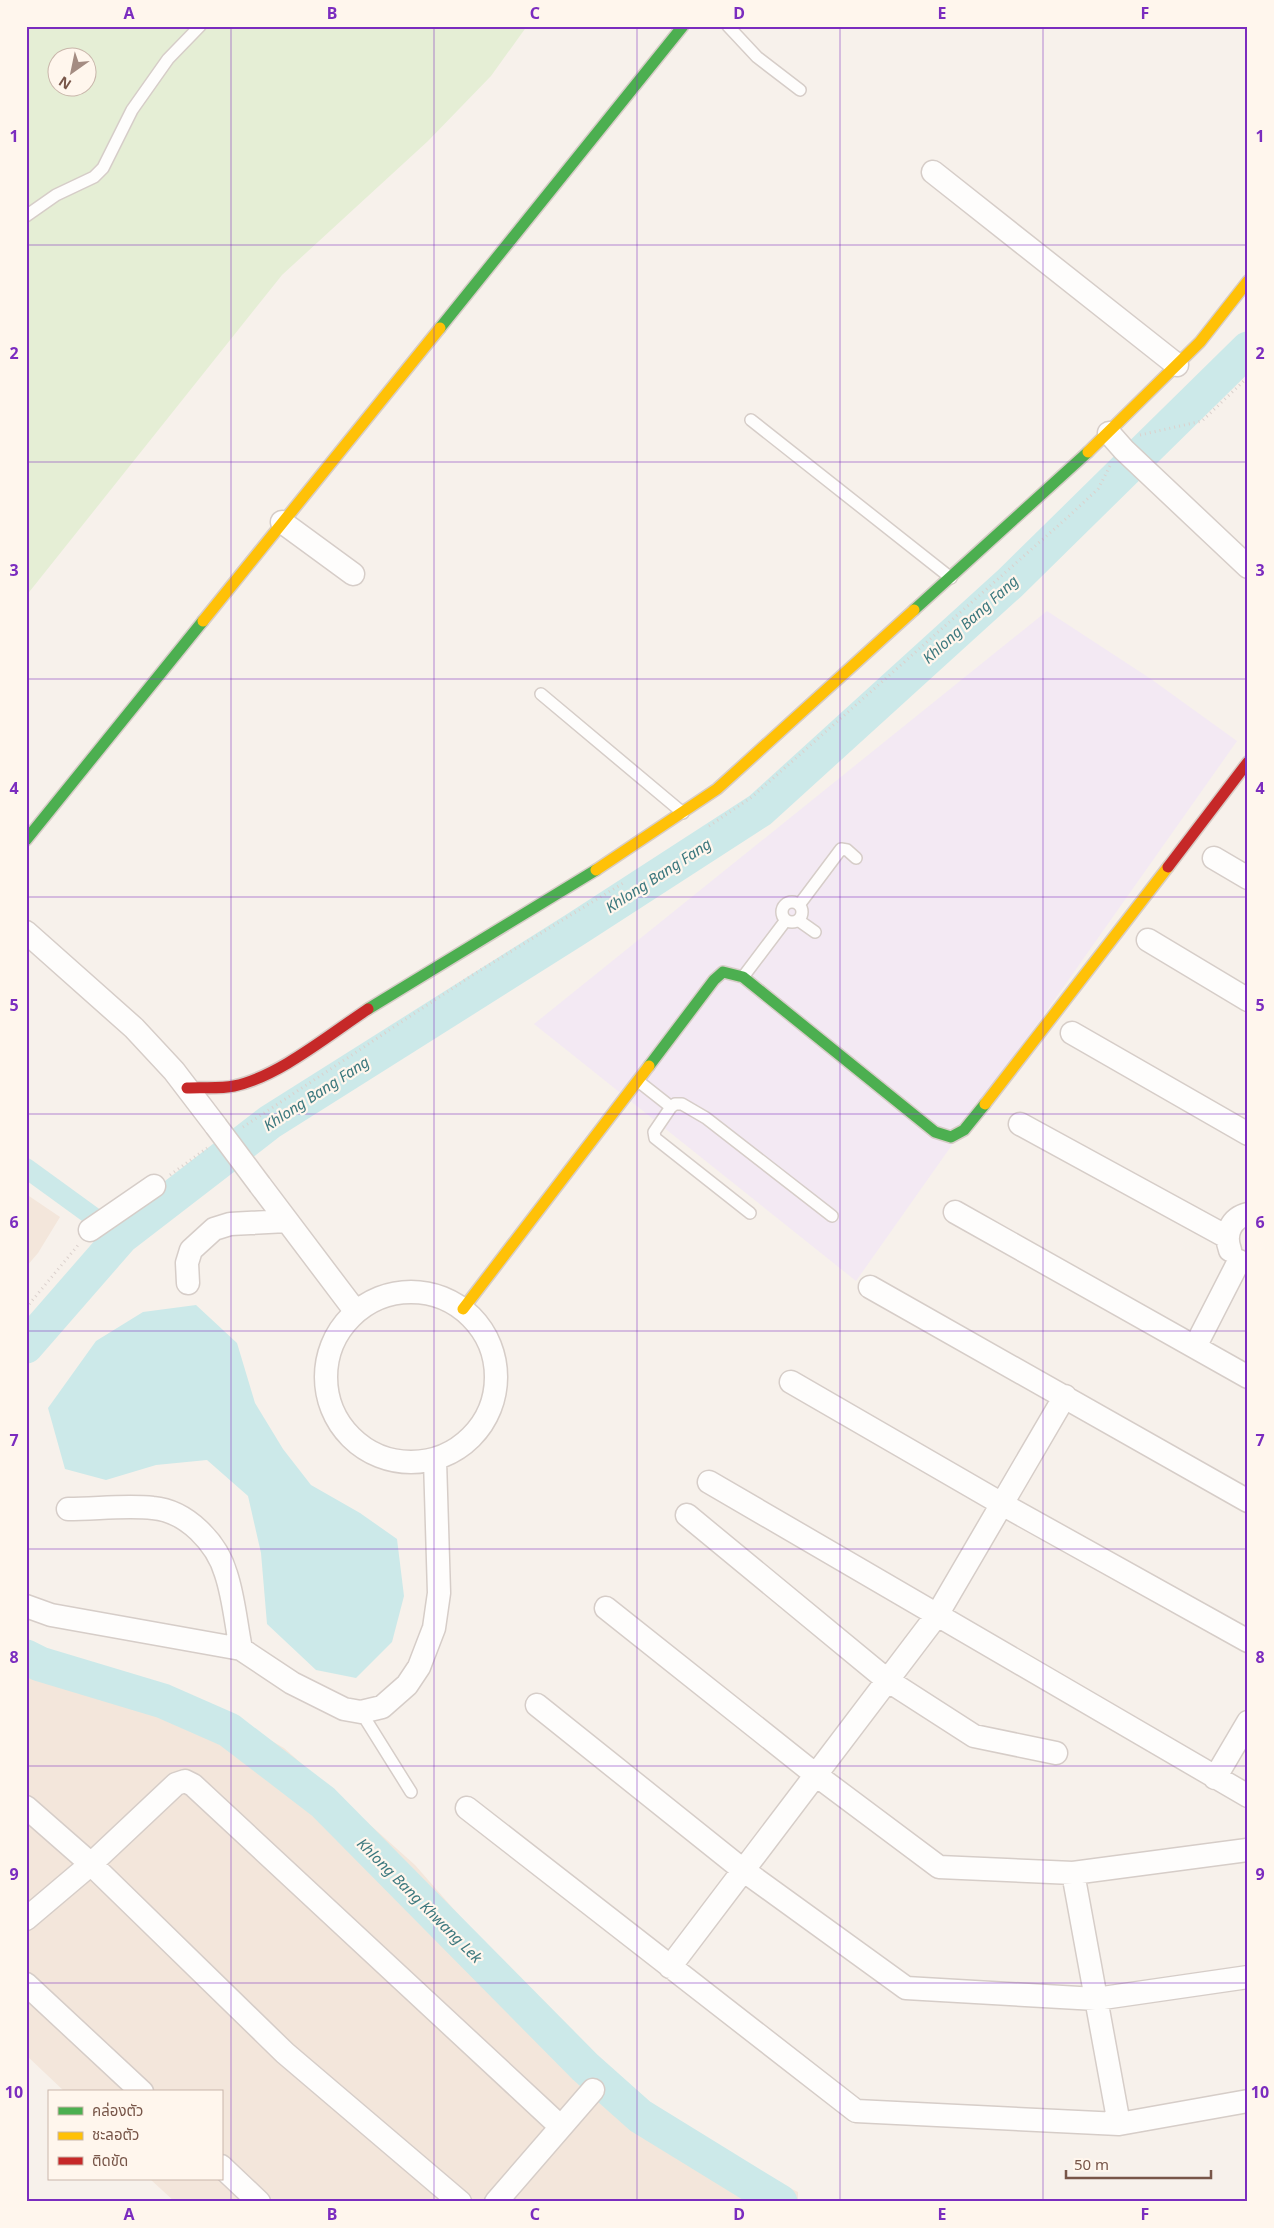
<svg xmlns="http://www.w3.org/2000/svg" width="1274" height="2228" font-family="'Noto Sans','Noto Sans Thai',sans-serif">
<style>
.residential{fill:#f3e6db}
.education{fill:#f3e9f3}
.green{fill:#e5eed5;fill-rule:evenodd}
.water{fill:#cce9e9}
.lines{fill:none;stroke-linecap:round;stroke-linejoin:round}
.canal{stroke:#cce9e9;stroke-width:20}
.river{stroke:#cce9e9;stroke-width:35}
.lane-casing{stroke:#d6cdc8;stroke-width:14}
.street-casing{stroke:#d6cdc8;stroke-width:25}
.fast-casing{stroke:#d7cdc8;stroke-width:14}
.slow-casing{stroke:#d7cdc8;stroke-width:14}
.jam-casing{stroke:#d7cdc8;stroke-width:14}
.path{stroke:#dbd1cd;stroke-width:3;stroke-dasharray:1 4;stroke-linecap:butt}
.lane{stroke:#fefdfc;stroke-width:11}
.street{stroke:#fefdfc;stroke-width:22}
.fast{stroke:#4caf50;stroke-width:11}
.slow{stroke:#ffc107;stroke-width:11}
.jam{stroke:#c62828;stroke-width:11}
.street-bridge-casing{stroke:#d6cdc8;stroke-width:25;stroke-linecap:butt}
.street-bridge{stroke:#fefdfc;stroke-width:22}
.grid{fill:none;stroke:#7b2cbf;stroke-width:1;stroke-opacity:0.55}
.labels{text-anchor:middle;dominant-baseline:central;stroke-width:4.5;stroke-linejoin:round;paint-order:stroke}
.water-label{font-size:15px;font-style:italic;fill:#3c787e;stroke:#fff6ed}
.neatline{fill:none;stroke:#7b2cbf;stroke-width:2}
.grid-label{font-size:16px;text-anchor:middle;font-weight:bold;fill:#7b2cbf}
</style>
<rect width="100%" height="100%" fill="#f7f1eb"/>
<path class="residential" d="M26 1194 60 1217 38 1253 26 1267Z
M26 1648 79 1671 226 1715 284 1748 415 1865 471 1929 550 2012 590 2049 657 2108 757 2172 798 2192V2202H175L150 2179H221V2092H65L26 2055Z"/>
<path class="education" d="M1047 611 1151 679 1237 741 856 1281 534 1024Z"/>
<path class="green" d="M26 26H527L491 76 428 141 282 275 26 596ZM58 58H88V88H58Z"/>
<path class="water" d="M196 1305 237 1343 255 1403 283 1449 311 1485 360 1513 397 1539 404 1596 392 1642 356 1678 316 1670 267 1624 261 1553 248 1496 207 1460 156 1465 106 1480 65 1469 48 1408 96 1341 143 1312Z"/>
<g class="lines">
<path class="canal" d="M26 1168 121 1237"/>
<path class="river" d="M26 1346 121 1237 270 1122 576 929 760 810 1010 583 1248 349
M26 1657 40 1664 163 1701 229 1730 323 1802 585 2067 640 2116 780 2202"/>
<g class="lane-casing">
<path id="lane" d="M728 26 757 57 800 90
M26 216 56 195 94 177 103 168 132 110 168 59 200 26
M751 420 951 578
M541 694 683 813
M782 912a10 10 0 1 1 20 0a10 10 0 1 1-20 0Z
M799 905 841 849 847 850 856 858
M798 920 815 932
M743 977 786 920
M638 1081 671 1107 675 1104H682L706 1118 832 1216
M671 1107 654 1132 655 1138 750 1213
M361 1712 411 1792"/>
</g>
<g class="street-casing">
<path id="street" d="M933 172 1177 365
M1109 433 1124 450 1248 567
M282 522 353 574
M1214 858 1248 878
M26 932 134 1028 174 1071 216 1126
M1148 940 1248 1000
M1072 1033 1248 1134
M1020 1124 1227 1237
M260 1185 356 1312
M955 1212 1248 1377
M90 1230 154 1186
M1230 1250C1224 1234 1231 1218 1248 1214
M188 1283 187 1263 191 1250 214 1229 230 1224 287 1221
M870 1287 1248 1501
M326 1377a85 85 0 1 1 170 0a85 85 0 1 1-170 0Z
M1195 1347 1239 1261
M791 1382 1002 1504 1248 1641
M709 1482 1248 1796
M68 1509C96 1509 126 1505 153 1508 187 1511 217 1543 226 1574 234 1598 236 1625 241 1649
M687 1515 887 1680 974 1736 1056 1753
M26 1606 51 1615 241 1649 292 1683 344 1709 361 1712 382 1707 407 1685 419 1667 434 1628 439 1593 435 1460
M606 1608 816 1775 939 1867 1073 1873 1247 1850
M537 1705 743 1870 906 1988 1096 1999 1248 1977
M1215 1778 1248 1722
M26 1807 91 1864 285 2053 460 2202
M467 1808 856 2111 1119 2124 1248 2101
M1073 1873 1119 2124
M26 1919 91 1864 176 1784 185 1781 193 1785 561 2127
M670 1967 937 1615 1065 1396
M26 1984 142 2092
M221 2166 259 2202
M496 2202 593 2090"/>
</g>
<g class="fast-casing">
<path id="fast" d="M440 328 683 26
M914 610 1088 452
M26 840 203 621
M368 1009 596 870
M649 1066 714 980 723 972 743 977 935 1132 951 1137 964 1130 985 1104"/>
</g>
<g class="slow-casing">
<path id="slow" d="M1088 452 1200 342 1248 281
M203 621 440 328
M596 870 717 789 914 610
M985 1104 1168 867
M463 1309 649 1066"/>
</g>
<g class="jam-casing">
<path id="jam" d="M1168 867 1248 762
M187 1088C202 1087 219 1089 234 1086 278 1077 330 1034 368 1009"/>
</g>
<path class="path" d="M1140 435 1202 421 1248 377
M709 826 752 797 1069 516 1098 489 1111 464
M243 1127 474 974 625 882
M170 1175 207 1148
M26 1308 79 1244"/>
<use href="#lane" class="lane"/>
<use href="#street" class="street"/>
<use href="#fast" class="fast"/>
<use href="#slow" class="slow"/>
<use href="#jam" class="jam"/>
<g class="street-bridge-casing">
<path id="street-bridge" d="M216 1126 260 1185"/>
</g>
<use href="#street-bridge" class="street-bridge"/>
</g>
<path class="grid" d="M231 26V2202M434 26V2202M637 26V2202M840 26V2202M1043 26V2202M26 245H1248M26 462H1248M26 679H1248M26 897H1248M26 1114H1248M26 1331H1248M26 1549H1248M26 1766H1248M26 1983H1248"/>
<g class="labels">
<g class="water-label">
<text transform="translate(970 619) rotate(-42)">Khlong Bang Fang</text>
<text transform="translate(658 875) rotate(-33)">Khlong Bang Fang</text>
<text transform="translate(316 1093) rotate(-33)">Khlong Bang Fang</text>
<text transform="translate(420 1900) rotate(45)">Khlong Bang Khwang Lek</text>
</g>
</g>
<rect width="1274" height="2228" fill="none" stroke="#fff6ed" stroke-width="55"/>
<rect x="48" y="2090" width="175" height="90" fill="#fff6ed" stroke="#c9b6ab"/>
<rect x="58" y="2107" width="25" height="8" fill="#4caf50" stroke="#c9b6ab"/>
<text x="92" y="2116" font-size="15" fill="#785649">คล่องตัว</text>
<rect x="58" y="2132" width="25" height="8" fill="#ffc107" stroke="#c9b6ab"/>
<text x="92" y="2140" font-size="15" fill="#785649">ชะลอตัว</text>
<rect x="58" y="2157" width="25" height="8" fill="#c62828" stroke="#c9b6ab"/>
<text x="92" y="2166" font-size="15" fill="#785649">ติดขัด</text>
<g transform="translate(72 72) rotate(213)"><circle r="24" fill="#fff6ed" stroke="#c9b6ab"/>
<path d="M0-4L9 19L0 12L-9 19Z" fill="#a48c82"/>
<text y="-8" font-size="14" font-weight="bold" text-anchor="middle" fill="#785649">N</text>
</g>
<path d="M1066 2170v8h145v-8" fill="none" stroke="#785649" stroke-width="2.5"/>
<text x="1074" y="2170" font-size="15" fill="#785649" stroke="#fff6ed" stroke-width="4" paint-order="stroke">50 m</text>
<rect x="28" y="28" width="1218" height="2172" class="neatline"/>
<g class="grid-label">
<text x="129" y="19">A</text>
<text x="332" y="19">B</text>
<text x="535" y="19">C</text>
<text x="739" y="19">D</text>
<text x="942" y="19">E</text>
<text x="1145" y="19">F</text>
<text x="14" y="142">1</text>
<text x="1260" y="142">1</text>
<text x="14" y="359">2</text>
<text x="1260" y="359">2</text>
<text x="14" y="576">3</text>
<text x="1260" y="576">3</text>
<text x="14" y="794">4</text>
<text x="1260" y="794">4</text>
<text x="14" y="1011">5</text>
<text x="1260" y="1011">5</text>
<text x="14" y="1228">6</text>
<text x="1260" y="1228">6</text>
<text x="14" y="1446">7</text>
<text x="1260" y="1446">7</text>
<text x="14" y="1663">8</text>
<text x="1260" y="1663">8</text>
<text x="14" y="1880">9</text>
<text x="1260" y="1880">9</text>
<text x="14" y="2098">10</text>
<text x="1260" y="2098">10</text>
<text x="129" y="2220">A</text>
<text x="332" y="2220">B</text>
<text x="535" y="2220">C</text>
<text x="739" y="2220">D</text>
<text x="942" y="2220">E</text>
<text x="1145" y="2220">F</text>
</g>
</svg>
